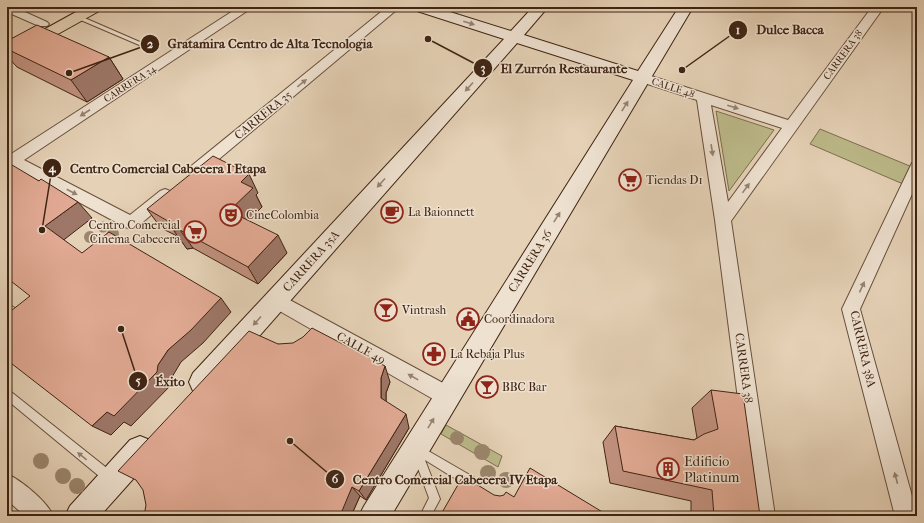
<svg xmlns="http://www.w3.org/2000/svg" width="924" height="523" font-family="'IM FELL French Canon',serif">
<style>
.green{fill:#bcb989;stroke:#7e6e4e}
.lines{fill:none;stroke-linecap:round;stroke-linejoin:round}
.lane-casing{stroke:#684f3c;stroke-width:2}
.street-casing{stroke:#684f3c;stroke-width:2}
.secondary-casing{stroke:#3f2413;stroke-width:2}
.primary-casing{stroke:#3f2413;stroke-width:2}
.lane{fill:#eee1d0;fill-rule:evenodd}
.street{fill:#eee1d0;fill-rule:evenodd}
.secondary{fill:#eee1d0;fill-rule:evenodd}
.primary{fill:#e5d1b6;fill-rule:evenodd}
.tree{fill:#9b866c}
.wall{fill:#c2927f;stroke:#3f2413}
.shaded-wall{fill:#9e7768;stroke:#3f2413}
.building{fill:#e2aa94;stroke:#3f2413}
.oneway{fill:#968272}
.labels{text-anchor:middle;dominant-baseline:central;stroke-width:3;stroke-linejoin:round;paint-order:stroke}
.far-street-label{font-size:10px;fill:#3f2413;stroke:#eee1d0}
.street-label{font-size:12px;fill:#3f2413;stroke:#eee1d0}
.poi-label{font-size:12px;fill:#3f2413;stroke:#eee1d0;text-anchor:start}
.near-poi-label{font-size:14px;fill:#3f2413;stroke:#eee1d0;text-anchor:start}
.leader{fill:none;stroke:#3f2413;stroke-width:1.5}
.callout-dot{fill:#3f2413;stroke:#eee1d0;stroke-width:1.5}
.mark-label{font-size:12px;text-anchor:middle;font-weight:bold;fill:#fff}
.callout-label{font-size:13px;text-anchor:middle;font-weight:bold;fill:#3f2413;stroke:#eee1d0;stroke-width:3;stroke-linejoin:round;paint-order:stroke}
</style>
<rect width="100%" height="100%" fill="#e5d1b6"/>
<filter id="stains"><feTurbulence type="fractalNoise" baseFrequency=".005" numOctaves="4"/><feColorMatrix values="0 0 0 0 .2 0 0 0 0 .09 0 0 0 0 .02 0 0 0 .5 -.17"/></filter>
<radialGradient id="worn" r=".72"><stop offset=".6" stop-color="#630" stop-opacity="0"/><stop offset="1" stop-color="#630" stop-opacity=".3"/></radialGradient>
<path class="green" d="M716 111 774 130 729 191Z
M820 129 917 169V190L810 144Z
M446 425 502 456 498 467 441 434Z"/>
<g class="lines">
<g class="lane-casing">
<path id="lane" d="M76 16H80L156 49 151 50 76 18Z
M7 303 21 312 22 315 21 318 7 328V319L12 315 7 312Z
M7 389 10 391 113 473 114 477 113 481 109 482 105 481 7 400Z
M418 445 475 478 476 482 475 486 471 487 467 486 425 460 440 499 431 516H420L429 498 413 455 414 446Z"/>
</g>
<g class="street-casing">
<path id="street" d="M7 7H14L47 22 49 24 47 26H39L7 12Z
M239 7H253L24 160 130 215 160 191 165 189 170 191 173 195 170 199 137 227 131 229 125 227 8 164V156Z
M387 7H400L200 175 195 176 190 175 188 171 190 167Z
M872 7H884L731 221 775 516H753L715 220 697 100 638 81 637 78 638 75H648L788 120ZM711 105 782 128 728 202Z
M917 162V183L860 309 917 514V516H895L842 309 910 167 912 163Z
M275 292 454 389 457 396 454 403 447 406 440 403 269 305 266 300 269 295Z
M7 474C21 480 48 502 53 516H25L7 500Z"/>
</g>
<g class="secondary-casing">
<path id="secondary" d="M412 7H434L511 31 533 7H548L524 35 638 71 679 7H693L391 516H359L364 506 633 80 517 43 211 391 202 394 193 391 189 382 193 373 504 39 414 10Z
M140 436 150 440 154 450 150 460 100 516H65L70 506 130 440Z"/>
</g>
<g class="primary-casing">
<path id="primary" d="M85 7H103L101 10 13 59 7 61V50Z"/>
</g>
<use href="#lane" class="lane"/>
<use href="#street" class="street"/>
<use href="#secondary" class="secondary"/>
<use href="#primary" class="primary"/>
</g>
<g class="tree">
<circle cx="103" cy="227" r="5.5"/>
<circle cx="113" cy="234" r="6"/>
<circle cx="90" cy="237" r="6"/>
<circle cx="457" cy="438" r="7"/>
<circle cx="482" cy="452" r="8"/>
<circle cx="41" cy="461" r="8"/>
<circle cx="488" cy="473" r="8"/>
<circle cx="63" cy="476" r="8"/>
<circle cx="506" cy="480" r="8"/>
<circle cx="77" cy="486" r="8"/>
</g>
<path class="wall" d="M7 41 109 57 123 79 87 102 17 67 7 56Z
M258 193 256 195 262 207 248 220 287 253 258 284 193 248 187 249 179 237 161 228 147 209Z
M278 344 390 382 386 393V402L409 428 366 500 360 496 351 516Z
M711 390 760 516H691V501L610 483 603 442 615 426 694 440 697 438 692 408Z"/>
<path class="shaded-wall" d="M109 57 123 79 87 102 71 80Z
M249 174 258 193 256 195 262 207 240 229 229 211 241 182Z
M78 202 92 218 61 242 45 226Z
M180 230 193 248 187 249 174 231Z
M278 235 287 253 258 284 248 267Z
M221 298 231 312 203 343 181 362 172 377V384L131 426 124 422 111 435 92 426 158 365 168 350Z
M385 366 390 382 386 393V413L381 398V378Z
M406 414 409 428 366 500 359 491Z
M352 487 360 496 351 516H338Z"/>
<path class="building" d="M37 25 109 57 71 80 7 49V41Z
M213 156 249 174 241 182 253 188 229 211 278 235 248 267 180 230 174 231 173 224 147 209Z
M7 162 39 181 41 179 78 202 45 226 82 253 109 232 221 298 191 330 168 350 158 365 157 372 114 416 107 412 92 426 7 360V314L30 296 7 278Z
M312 328 385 366 381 378V398L406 414 359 491 352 487 342 511 338 516H144L146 505 143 490 136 480 118 471 249 331 278 344 293 343 303 337Z
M711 390 743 394 760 516H714L712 490 623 471 615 426 694 440 704 434 718 429Z
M530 468 609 516H440L463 476 494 495 500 496 504 495 506 492 514 497Z"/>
<defs><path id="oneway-solid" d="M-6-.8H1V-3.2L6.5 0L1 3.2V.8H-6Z"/></defs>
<g class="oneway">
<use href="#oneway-solid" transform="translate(469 23) rotate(18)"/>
<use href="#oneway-solid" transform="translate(302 83) rotate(-39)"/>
<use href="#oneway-solid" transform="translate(469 87) rotate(132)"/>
<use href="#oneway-solid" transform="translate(625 106) rotate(-58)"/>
<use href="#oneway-solid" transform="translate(733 107) rotate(18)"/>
<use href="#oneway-solid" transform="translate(85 113) rotate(147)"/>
<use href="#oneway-solid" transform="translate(712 150) rotate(81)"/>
<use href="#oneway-solid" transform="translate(381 183) rotate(132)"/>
<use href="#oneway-solid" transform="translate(746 188) rotate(-54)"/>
<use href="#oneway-solid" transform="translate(72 192) rotate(28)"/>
<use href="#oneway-solid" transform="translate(557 217) rotate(-58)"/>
<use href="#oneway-solid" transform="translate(862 287) rotate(-65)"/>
<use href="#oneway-solid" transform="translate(257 321) rotate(132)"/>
<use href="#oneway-solid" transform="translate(413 377) rotate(-151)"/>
<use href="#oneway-solid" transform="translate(431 423) rotate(-59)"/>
<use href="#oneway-solid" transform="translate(82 456) rotate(-141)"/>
<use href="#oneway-solid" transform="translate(896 478) rotate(-105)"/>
</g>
<defs>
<g id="supermarket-ring" transform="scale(1.15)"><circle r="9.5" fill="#eee1d0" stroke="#8f2418" stroke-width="1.5"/><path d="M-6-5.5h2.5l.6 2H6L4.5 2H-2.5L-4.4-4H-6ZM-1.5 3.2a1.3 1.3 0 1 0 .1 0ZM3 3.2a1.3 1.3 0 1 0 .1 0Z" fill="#8f2418"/></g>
<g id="cafe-ring" transform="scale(1.15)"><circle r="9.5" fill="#eee1d0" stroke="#8f2418" stroke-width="1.5"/><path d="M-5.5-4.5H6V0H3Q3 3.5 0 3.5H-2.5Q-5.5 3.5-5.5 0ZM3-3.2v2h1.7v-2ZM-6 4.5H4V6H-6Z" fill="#8f2418"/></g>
<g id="theatre-ring" transform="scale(1.15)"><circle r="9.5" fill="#eee1d0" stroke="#8f2418" stroke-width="1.5"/><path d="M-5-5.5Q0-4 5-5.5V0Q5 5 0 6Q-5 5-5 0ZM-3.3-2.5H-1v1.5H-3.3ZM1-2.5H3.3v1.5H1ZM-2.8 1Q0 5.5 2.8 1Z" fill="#8f2418"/></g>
<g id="bar-ring" transform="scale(1.15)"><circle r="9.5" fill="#eee1d0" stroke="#8f2418" stroke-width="1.5"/><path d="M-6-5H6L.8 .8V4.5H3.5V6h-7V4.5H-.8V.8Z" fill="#8f2418"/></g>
<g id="civic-ring" transform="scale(1.15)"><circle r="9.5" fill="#eee1d0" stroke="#8f2418" stroke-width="1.5"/><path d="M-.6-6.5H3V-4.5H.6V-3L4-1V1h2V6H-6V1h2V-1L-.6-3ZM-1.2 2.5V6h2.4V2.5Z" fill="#8f2418"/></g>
<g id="pharmacy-ring" transform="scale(1.15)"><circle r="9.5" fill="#eee1d0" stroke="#8f2418" stroke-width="1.5"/><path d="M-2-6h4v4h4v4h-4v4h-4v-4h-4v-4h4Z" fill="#8f2418"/></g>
<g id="building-ring" transform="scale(1.15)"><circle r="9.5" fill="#eee1d0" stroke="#8f2418" stroke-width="1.5"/><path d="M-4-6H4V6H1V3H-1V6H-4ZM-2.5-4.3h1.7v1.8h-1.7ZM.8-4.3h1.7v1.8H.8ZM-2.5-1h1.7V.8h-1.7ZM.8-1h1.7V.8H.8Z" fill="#8f2418"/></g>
</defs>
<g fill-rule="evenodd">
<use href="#supermarket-ring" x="630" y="180"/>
<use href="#cafe-ring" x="392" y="212"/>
<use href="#theatre-ring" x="231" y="215"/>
<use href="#supermarket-ring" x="195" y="232"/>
<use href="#bar-ring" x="386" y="310"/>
<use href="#civic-ring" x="468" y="319"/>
<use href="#pharmacy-ring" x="434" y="354"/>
<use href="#bar-ring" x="487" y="387"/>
<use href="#building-ring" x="668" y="469"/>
</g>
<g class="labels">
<g class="far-street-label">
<text transform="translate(843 55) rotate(-54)">CARRERA 38</text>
<text transform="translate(130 84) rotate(-33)">CARRERA 34</text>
<text transform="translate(673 88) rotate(18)">CALLE 48</text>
</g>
<g class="street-label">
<text transform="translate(263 115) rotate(-39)">CARRERA 35</text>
<text transform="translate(311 261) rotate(-48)">CARRERA 35A</text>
<text transform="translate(530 261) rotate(-58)">CARRERA 36</text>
<text transform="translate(361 348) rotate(29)">CALLE 49</text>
<text transform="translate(863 349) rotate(77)">CARRERA 38A</text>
<text transform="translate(744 368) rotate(82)">CARRERA 38</text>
</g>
<g class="poi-label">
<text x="646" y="180">Tiendas D1</text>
<text x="408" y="212">La Baionnett</text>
<text x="246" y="215">CineColombia</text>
<text x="180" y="225" text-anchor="end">Centro Comercial<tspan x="180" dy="14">Cinema Cabecera</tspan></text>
<text x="402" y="310">Vintrash</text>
<text x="484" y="319">Coordinadora</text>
<text x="450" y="354">La Rebaja Plus</text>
<text x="502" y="387">BBC Bar</text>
</g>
<g class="near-poi-label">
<text x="684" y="461">Edificio<tspan x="684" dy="16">Platinum</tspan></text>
</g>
</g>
<path class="leader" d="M682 70L738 30M69 73L150 44M428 39L483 68M42 230L52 168M121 329L138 381M290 441L335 479"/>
<g class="callout-dot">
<circle cx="682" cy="70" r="4"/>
<circle cx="69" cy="73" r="4"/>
<circle cx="428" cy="39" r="4"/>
<circle cx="42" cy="230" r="4"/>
<circle cx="121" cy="329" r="4"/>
<circle cx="290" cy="441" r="4"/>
<circle cx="738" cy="30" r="10"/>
<circle cx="150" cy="44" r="10"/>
<circle cx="483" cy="68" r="10"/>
<circle cx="52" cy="168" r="10"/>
<circle cx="138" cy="381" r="10"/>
<circle cx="335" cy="479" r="10"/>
</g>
<g class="mark-label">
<text x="738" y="34">1</text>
<text x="150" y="48">2</text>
<text x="483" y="72">3</text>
<text x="52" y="172">4</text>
<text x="138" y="385">5</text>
<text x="335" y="483">6</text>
</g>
<g class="callout-label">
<text x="790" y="34">Dulce Bacca</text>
<text x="270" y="48">Gratamira Centro de Alta Tecnologia</text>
<text x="564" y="73">El Zurrón Restaurante</text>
<text x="168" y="173">Centro Comercial Cabecera I Etapa</text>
<text x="170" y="386">Éxito</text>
<text x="455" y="484">Centro Comercial Cabecera IV Etapa</text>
</g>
<rect width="924" height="523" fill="none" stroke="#e5d1b6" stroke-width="24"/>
<rect x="8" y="8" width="908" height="507" fill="none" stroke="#3f2413" stroke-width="2"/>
<rect x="12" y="12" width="900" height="499" fill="none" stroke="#3f2413"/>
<rect width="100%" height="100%" filter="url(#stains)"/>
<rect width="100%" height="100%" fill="url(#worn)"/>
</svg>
